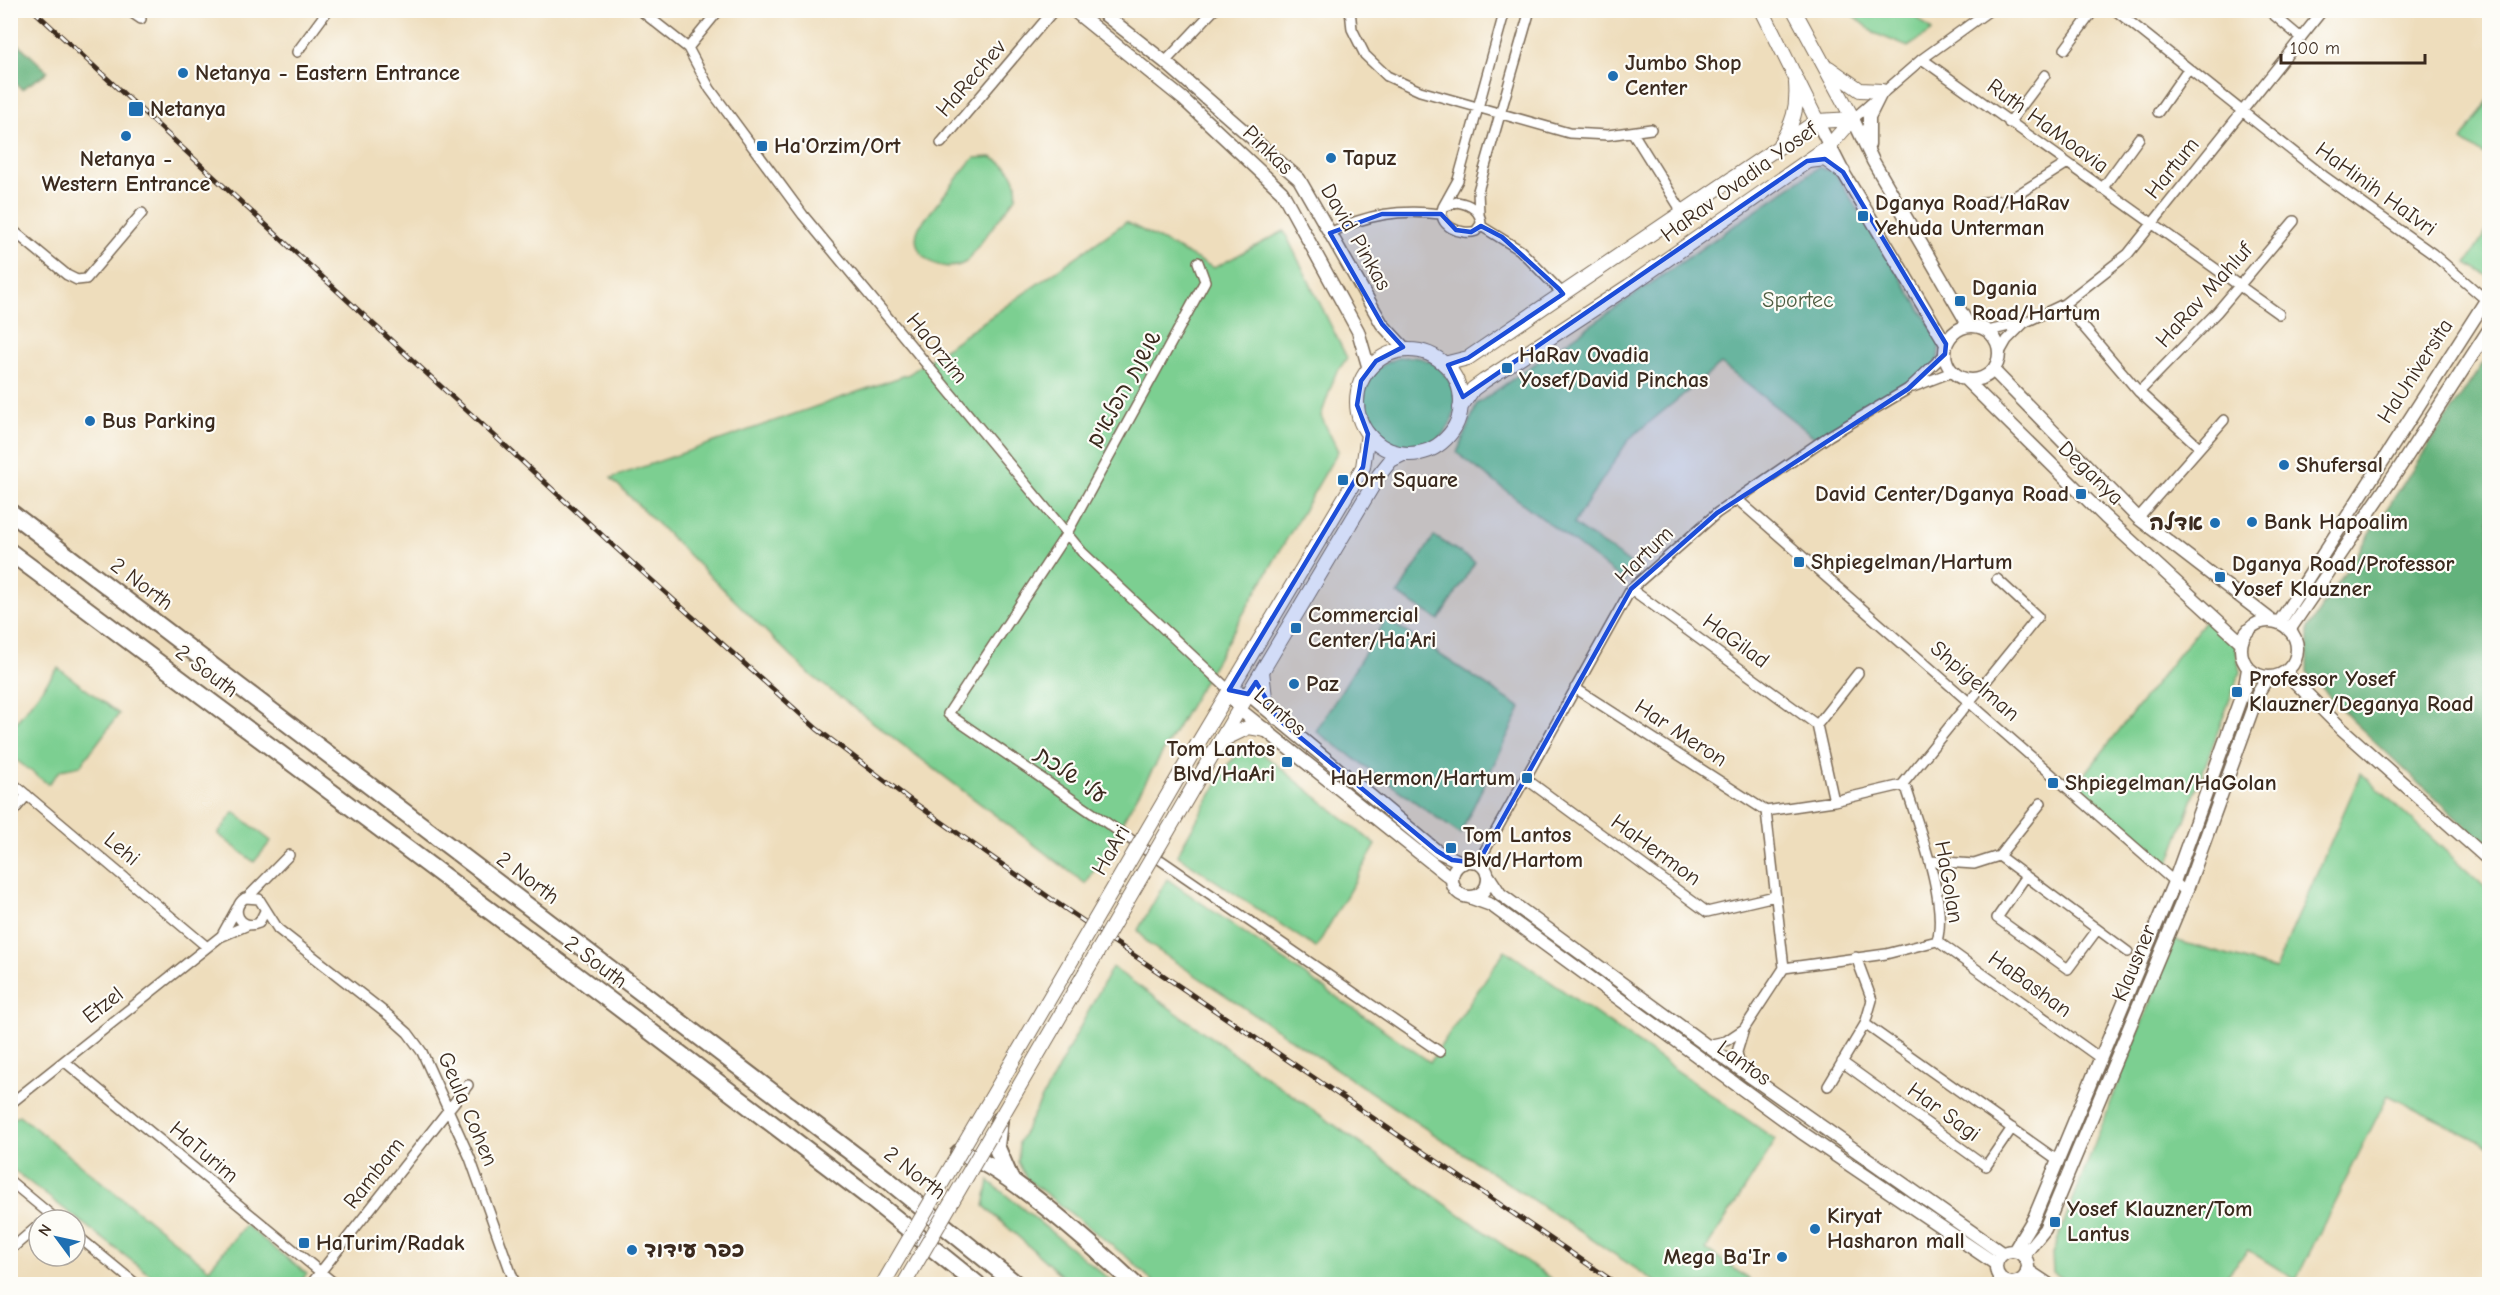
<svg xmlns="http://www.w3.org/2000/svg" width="2500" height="1295" font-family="'Comic Neue','Playpen Sans Hebrew',sans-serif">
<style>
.green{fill:#7bcf91;stroke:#5b7c58;stroke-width:1.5}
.forest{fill:#64b27b;stroke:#506e4c;stroke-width:1.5}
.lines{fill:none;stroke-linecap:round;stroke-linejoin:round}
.minor-casing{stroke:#7a6955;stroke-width:12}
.tertiary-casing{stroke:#7a6955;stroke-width:15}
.secondary-casing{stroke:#7a6955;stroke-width:16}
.motorway-casing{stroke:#7a6955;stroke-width:20}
.minor{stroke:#fff;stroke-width:9}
.tertiary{stroke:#fff;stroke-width:12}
.secondary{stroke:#fff;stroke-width:14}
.motorway{stroke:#fff;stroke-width:16}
.rail-casing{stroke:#3b2a1e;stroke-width:5}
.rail{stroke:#fdfcf7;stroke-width:3;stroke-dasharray:9;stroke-linecap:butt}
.secondary-bridge-casing{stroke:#7a6955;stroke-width:16;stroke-linecap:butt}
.secondary-bridge{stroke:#fff;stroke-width:14}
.marked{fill:#1d4ed8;fill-opacity:0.2;stroke:#1d4ed8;stroke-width:4.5;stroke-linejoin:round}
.poi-dot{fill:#1f6fb2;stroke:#fdfcf7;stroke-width:2}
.labels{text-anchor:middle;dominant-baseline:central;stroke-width:4.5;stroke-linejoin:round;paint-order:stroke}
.poi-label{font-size:22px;font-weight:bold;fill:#3b2a1e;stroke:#fdfcf7;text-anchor:start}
.street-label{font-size:22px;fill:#3b2a1e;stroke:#fdfcf7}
.park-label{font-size:22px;fill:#4e5c40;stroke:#fdfcf7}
</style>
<rect width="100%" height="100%" fill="#fdfcf7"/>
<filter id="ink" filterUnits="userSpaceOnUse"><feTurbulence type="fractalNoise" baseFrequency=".0167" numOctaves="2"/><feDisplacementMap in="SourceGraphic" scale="12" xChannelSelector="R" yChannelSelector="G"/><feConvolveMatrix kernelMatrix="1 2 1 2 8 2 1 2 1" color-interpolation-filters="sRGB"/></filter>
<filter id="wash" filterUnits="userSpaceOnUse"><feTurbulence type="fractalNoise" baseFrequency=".008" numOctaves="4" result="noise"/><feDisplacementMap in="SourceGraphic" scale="24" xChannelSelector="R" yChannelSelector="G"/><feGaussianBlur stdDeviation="1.35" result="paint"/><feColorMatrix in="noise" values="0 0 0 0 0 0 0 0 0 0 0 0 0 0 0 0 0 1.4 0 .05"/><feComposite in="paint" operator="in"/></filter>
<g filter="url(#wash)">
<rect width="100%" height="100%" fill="#eeddbc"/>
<path class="green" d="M1847 11H1910L1932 31 1908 47 1874 33Z
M2489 99V158L2462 140Z
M991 157C1008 165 1019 176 1016 197L966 262C941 277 906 254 919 227L969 163 975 158Z
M1819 167 1835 173 1940 341 1937 366 1816 438 1721 364 1629 439 1573 524 1635 567 1624 581 1457 453 1477 404Z
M1126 222 1214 268 1284 231 1347 358 1335 375 1321 416 1338 451 1086 884 808 673 611 478 909 374Z
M2487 231 2490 232 2489 277 2467 263Z
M1363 403a46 46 0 1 1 92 0a46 46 0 1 1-92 0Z
M1434 536 1475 562 1439 620 1398 594Z
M1386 619 1521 708 1460 834 1316 731Z
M2205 620 2235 643 2240 672 2167 868 2075 787Z
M58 668 119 714 80 766 61 770 48 784 11 756V729Z
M1245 749 1263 754 1376 845 1316 948 1177 855 1229 763Z
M2361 773 2489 891V1146L2388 1095 2296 1280 2248 1250 2220 1284H2071L2053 1272 2052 1254 2174 940 2275 969Z
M234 812 271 841 254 862 218 834Z
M1167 879 1430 1062 1505 950 1776 1140 1706 1249 1756 1284H1659L1147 943 1138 930Z
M1112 967 1558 1284H1155L1133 1262 1027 1179 1018 1162 1019 1142Z
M19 1115 209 1269 245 1225 307 1274 298 1284H162L11 1168V1121Z
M989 1181 1115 1284H1071L984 1206Z"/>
<path class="forest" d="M11 37 48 72 22 89 11 79Z
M2489 354V849L2352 720 2307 672 2308 628Z"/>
</g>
<g filter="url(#ink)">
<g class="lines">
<g class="minor-casing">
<path id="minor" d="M128 10 141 19
M640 10 688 48 710 89 803 215 1082 552 1229 690
M1350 10 1352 29 1365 55 1387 76 1420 91 1569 133 1608 135 1651 129
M2115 10 2325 177 2433 254 2486 300
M2268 10 2301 38
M688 48 719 10
M2065 49 2094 10
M297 52 328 10
M1922 59 2279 314
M1165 62 1214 10
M2158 112 2188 69
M1853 119 1922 59 1990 10
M2009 123 2045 75
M1633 133 1683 213
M941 143 1054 10
M2102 189 2139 138
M1457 202C1469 204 1481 210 1481 224L1476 231C1462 236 1436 226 1443 207Z
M1983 202 2009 200 2066 164
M1443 207 1458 180 1505 10
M1479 214 1478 191 1530 10
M1481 226 1520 250 1563 294
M10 228 67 275 77 280 86 279 142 213
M1330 233C1366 214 1401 209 1441 214
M1198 262 1205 281 1067 533 948 714 1440 1052
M2064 304 2139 392 2199 447
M1988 331 2026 322 2064 304 2128 254 2323 10
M1999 354 2007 340 2024 323
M1913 387 1952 372
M2139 392 2217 312 2294 221
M1738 500 2186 892
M2138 518 2224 420
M1631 589 1817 725 1834 801
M1575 688 1766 811
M1817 725 1858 673
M1526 779 1707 912 1775 896
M10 781 207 947
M1902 785 2038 617 1997 579
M10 815 27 795
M1999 856 2128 952
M1999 856 2041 803
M1930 861 1974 864 1999 856
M1478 863 1631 589 1717 513 1829 436 1908 389 1945 354
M2026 876 1997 918 2068 969 2097 930
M248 897 289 855
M265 911 259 923C240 931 229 909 245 898L259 899 278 929 388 1015 408 1033 422 1052 470 1158 515 1284
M222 935 237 908
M1937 941 2100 1058
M1865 1024 2058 1161
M1707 1045 1726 1041 1744 1029
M64 1061 335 1284
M1842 1062 1986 1166 2012 1128
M1740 1068 1737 1052 1744 1029 1784 968 1766 811 1834 801 1902 785 1907 790C1919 829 1948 902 1937 941L1886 954 1784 968
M1828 1086 1865 1024 1872 1000 1856 957
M10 1104 220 937 248 925
M10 1181 57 1220
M75 1234 136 1284
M10 1250 39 1225
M311 1284 468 1085"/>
</g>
<g class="tertiary-casing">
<path id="tertiary" d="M1073 10 1183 99 1282 192 1358 331 1369 369
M1099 10 1165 62 1299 179 1382 324 1406 350
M1853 119 1873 161 1969 326
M1817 121 1843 172 1946 344
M1869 145V117L1882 91
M1945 353a27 27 0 1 1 54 0a27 27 0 1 1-54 0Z
M1993 370 2138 518 2272 621
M1966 380 2105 517 2241 642
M2241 649a28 28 0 1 1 56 0a28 28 0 1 1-56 0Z
M2279 623 2490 294
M2289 630 2398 470 2490 328
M2285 672 2342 729 2490 861
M1229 690 1239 709 1452 879
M1229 690 1248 694 1437 851 1463 863
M1452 879a18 18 0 1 1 36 0a18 18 0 1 1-36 0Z
M1487 874 1500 894 1717 1053 2003 1254
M1469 897 1491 905 1801 1132 1996 1264
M2014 1251 2034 1218 2174 882 2245 686 2248 669
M1996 1267a16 16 0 1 1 32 0a16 16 0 1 1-32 0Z
M2023 1256 2045 1229 2186 892 2259 691 2267 678
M2027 1270 2048 1284"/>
</g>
<g class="secondary-casing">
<path id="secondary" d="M1762 10 1817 121
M1794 10 1853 119
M1829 68 1860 90 1882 91
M1780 144C1793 124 1798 108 1796 83
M1809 161 1825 159 1843 172
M1357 402a52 52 0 1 1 104 0a52 52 0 1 1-104 0Z
M1444 364 1468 358 1817 121 1853 119
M1460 408 1473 389 1484 381 1629 286 1829 146 1853 119
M1262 671 1265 698 1278 719
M1222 740 1249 727 1266 730
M1197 745 1363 467 1368 434
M1212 755 1379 475 1391 460 1403 454"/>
</g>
<g class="motorway-casing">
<path id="motorway" d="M10 512 889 1181 1016 1284
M10 552 580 978 874 1201 977 1284
M999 1121 996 1146 1009 1176
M959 1153C999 1160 1101 1253 1134 1284"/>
</g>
<use href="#minor" class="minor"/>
<use href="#tertiary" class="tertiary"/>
<use href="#secondary" class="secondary"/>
<use href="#motorway" class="motorway"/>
<g class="rail-casing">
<path id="rail" d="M33 10 617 549 817 729 909 799 1057 903 1617 1284"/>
</g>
<use href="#rail" class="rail"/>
<g class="secondary-bridge-casing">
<path id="secondary-bridge" d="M883 1284 1197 745
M904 1284 1212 755"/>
</g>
<use href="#secondary-bridge" class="secondary-bridge"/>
</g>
</g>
<path class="marked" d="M1825 159 1843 172 1946 344 1945 354 1908 389 1717 513 1631 589 1478 863 1452 860 1437 851 1278 719 1256 682 1248 694 1229 690 1363 467 1368 434 1357 405 1361 381 1376 361 1403 347 1382 324 1330 233 1382 214H1441L1456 230 1471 232 1481 226 1502 237 1559 289 1563 294 1468 358 1448 365 1463 397 1807 161Z"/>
<g class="poi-dot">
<circle cx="183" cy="73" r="6"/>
<circle cx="1613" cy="76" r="6"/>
<rect x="128" y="101" width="16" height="16" rx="3"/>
<circle cx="126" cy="136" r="6"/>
<rect x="756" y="140" width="12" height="12" rx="3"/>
<circle cx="1331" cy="158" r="6"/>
<rect x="1857" y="210" width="12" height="12" rx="3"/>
<rect x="1954" y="295" width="12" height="12" rx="3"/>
<rect x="1501" y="362" width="12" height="12" rx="3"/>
<circle cx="90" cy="421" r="6"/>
<circle cx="2284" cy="465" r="6"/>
<rect x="1337" y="474" width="12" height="12" rx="3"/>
<rect x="2075" y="488" width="12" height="12" rx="3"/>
<circle cx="2252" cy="522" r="6"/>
<circle cx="2215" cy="523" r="6"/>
<rect x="1793" y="556" width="12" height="12" rx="3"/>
<rect x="2214" y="571" width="12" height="12" rx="3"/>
<rect x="1290" y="622" width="12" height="12" rx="3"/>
<circle cx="1294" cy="684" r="6"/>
<rect x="2231" y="686" width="12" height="12" rx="3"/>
<rect x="1281" y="756" width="12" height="12" rx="3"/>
<rect x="1521" y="772" width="12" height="12" rx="3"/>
<rect x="2047" y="777" width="12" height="12" rx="3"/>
<rect x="1445" y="842" width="12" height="12" rx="3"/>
<rect x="2049" y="1216" width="12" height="12" rx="3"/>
<circle cx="1815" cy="1229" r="6"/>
<rect x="298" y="1237" width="12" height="12" rx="3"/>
<circle cx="632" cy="1250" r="6"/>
<circle cx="1782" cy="1257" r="6"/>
</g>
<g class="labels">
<g class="poi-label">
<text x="1625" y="63">Jumbo Shop<tspan x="1625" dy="25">Center</tspan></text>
<text x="195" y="73">Netanya - Eastern Entrance</text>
<text x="150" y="109">Netanya</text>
<text x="774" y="146">Ha'Orzim/Ort</text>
<text x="1343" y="158">Tapuz</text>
<text x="126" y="159" text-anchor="middle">Netanya -<tspan x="126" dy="25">Western Entrance</tspan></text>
<text x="1875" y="203">Dganya Road/HaRav<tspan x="1875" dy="25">Yehuda Unterman</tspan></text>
<text x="1972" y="288">Dgania<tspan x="1972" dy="25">Road/Hartum</tspan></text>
<text x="1519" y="355">HaRav Ovadia<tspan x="1519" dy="25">Yosef/David Pinchas</tspan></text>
<text x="102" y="421">Bus Parking</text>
<text x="2296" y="465">Shufersal</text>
<text x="1355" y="480">Ort Square</text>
<text x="2069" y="494" text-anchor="end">David Center/Dganya Road</text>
<text x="2264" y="522">Bank Hapoalim</text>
<text x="2203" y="523" text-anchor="end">אדלה</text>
<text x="1811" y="562">Shpiegelman/Hartum</text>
<text x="2232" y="564">Dganya Road/Professor<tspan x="2232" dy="25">Yosef Klauzner</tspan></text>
<text x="1308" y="615">Commercial<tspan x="1308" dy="25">Center/Ha'Ari</tspan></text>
<text x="2249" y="679">Professor Yosef<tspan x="2249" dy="25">Klauzner/Deganya Road</tspan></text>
<text x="1306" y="684">Paz</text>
<text x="1275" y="749" text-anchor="end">Tom Lantos<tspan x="1275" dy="25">Blvd/HaAri</tspan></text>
<text x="1515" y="778" text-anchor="end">HaHermon/Hartum</text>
<text x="2065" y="783">Shpiegelman/HaGolan</text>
<text x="1463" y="835">Tom Lantos<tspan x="1463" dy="25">Blvd/Hartom</tspan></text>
<text x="2067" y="1209">Yosef Klauzner/Tom<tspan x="2067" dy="25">Lantus</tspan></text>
<text x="1827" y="1216">Kiryat<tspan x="1827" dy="25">Hasharon mall</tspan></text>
<text x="316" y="1243">HaTurim/Radak</text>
<text x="644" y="1250">כפר עידוד</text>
<text x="1770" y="1257" text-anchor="end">Mega Ba'Ir</text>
</g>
<g class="street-label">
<text transform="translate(971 78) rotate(-49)">HaRechev</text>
<text transform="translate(2048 126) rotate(36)">Ruth HaMoavia</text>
<text transform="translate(1268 150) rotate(44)">Pinkas</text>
<text transform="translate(2172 168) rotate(-51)">Hartum</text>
<text transform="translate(1739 182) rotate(-36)">HaRav Ovadia Yosef</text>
<text transform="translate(2376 189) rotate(36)">HaHinih HaIvri</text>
<text transform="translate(1356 237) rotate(60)">David Pinkas</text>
<text transform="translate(2204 295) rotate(-48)">HaRav Mahluf</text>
<text transform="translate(937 348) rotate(51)">HaOrzim</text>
<text transform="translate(2415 371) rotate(-57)">HaUniversita</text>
<text transform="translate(1124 389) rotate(-61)">שושנת הפלאים</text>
<text transform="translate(2091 473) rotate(44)">Deganya</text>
<text transform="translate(1644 555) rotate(-45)">Hartum</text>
<text transform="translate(142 584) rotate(37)">2 North</text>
<text transform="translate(1736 641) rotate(36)">HaGilad</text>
<text transform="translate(207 671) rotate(37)">2 South</text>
<text transform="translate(1975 681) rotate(41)">Shpigelman</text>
<text transform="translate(1280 712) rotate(41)">Lantos</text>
<text transform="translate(1681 733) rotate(33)">Har Meron</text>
<text transform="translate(1071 775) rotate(35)">עלי שלכת</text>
<text transform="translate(122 849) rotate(40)">Lehi</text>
<text transform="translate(1111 850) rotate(-60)">HaAri</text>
<text transform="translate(1656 850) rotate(36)">HaHermon</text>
<text transform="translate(528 878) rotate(37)">2 North</text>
<text transform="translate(1949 882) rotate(80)">HaGolan</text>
<text transform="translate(596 962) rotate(37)">2 South</text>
<text transform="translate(2134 963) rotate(-67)">Klausner</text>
<text transform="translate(2030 984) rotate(36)">HaBashan</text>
<text transform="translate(103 1005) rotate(-38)">Etzel</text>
<text transform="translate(1744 1063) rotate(36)">Lantos</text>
<text transform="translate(468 1109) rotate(67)">Geula Cohen</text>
<text transform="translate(1944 1112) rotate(36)">Har Sagi</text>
<text transform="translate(204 1152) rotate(40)">HaTurim</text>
<text transform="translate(374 1173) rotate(-52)">Rambam</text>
<text transform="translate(915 1173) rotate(38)">2 North</text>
</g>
<g class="park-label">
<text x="1798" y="300">Sportec</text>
</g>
</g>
<rect width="2500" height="1295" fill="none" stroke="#fdfcf7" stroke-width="36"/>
<g transform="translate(57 1238) rotate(303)"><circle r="28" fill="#fdfcf7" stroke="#afa8a0" stroke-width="1.5"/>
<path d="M0-4.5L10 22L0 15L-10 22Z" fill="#1f6fb2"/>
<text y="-9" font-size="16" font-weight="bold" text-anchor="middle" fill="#3b2a1e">N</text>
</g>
<path d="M2281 54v9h144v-9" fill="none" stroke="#3b2a1e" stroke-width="3"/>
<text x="2290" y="54" font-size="18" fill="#3b2a1e" stroke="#fdfcf7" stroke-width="4.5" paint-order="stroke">100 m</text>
</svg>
